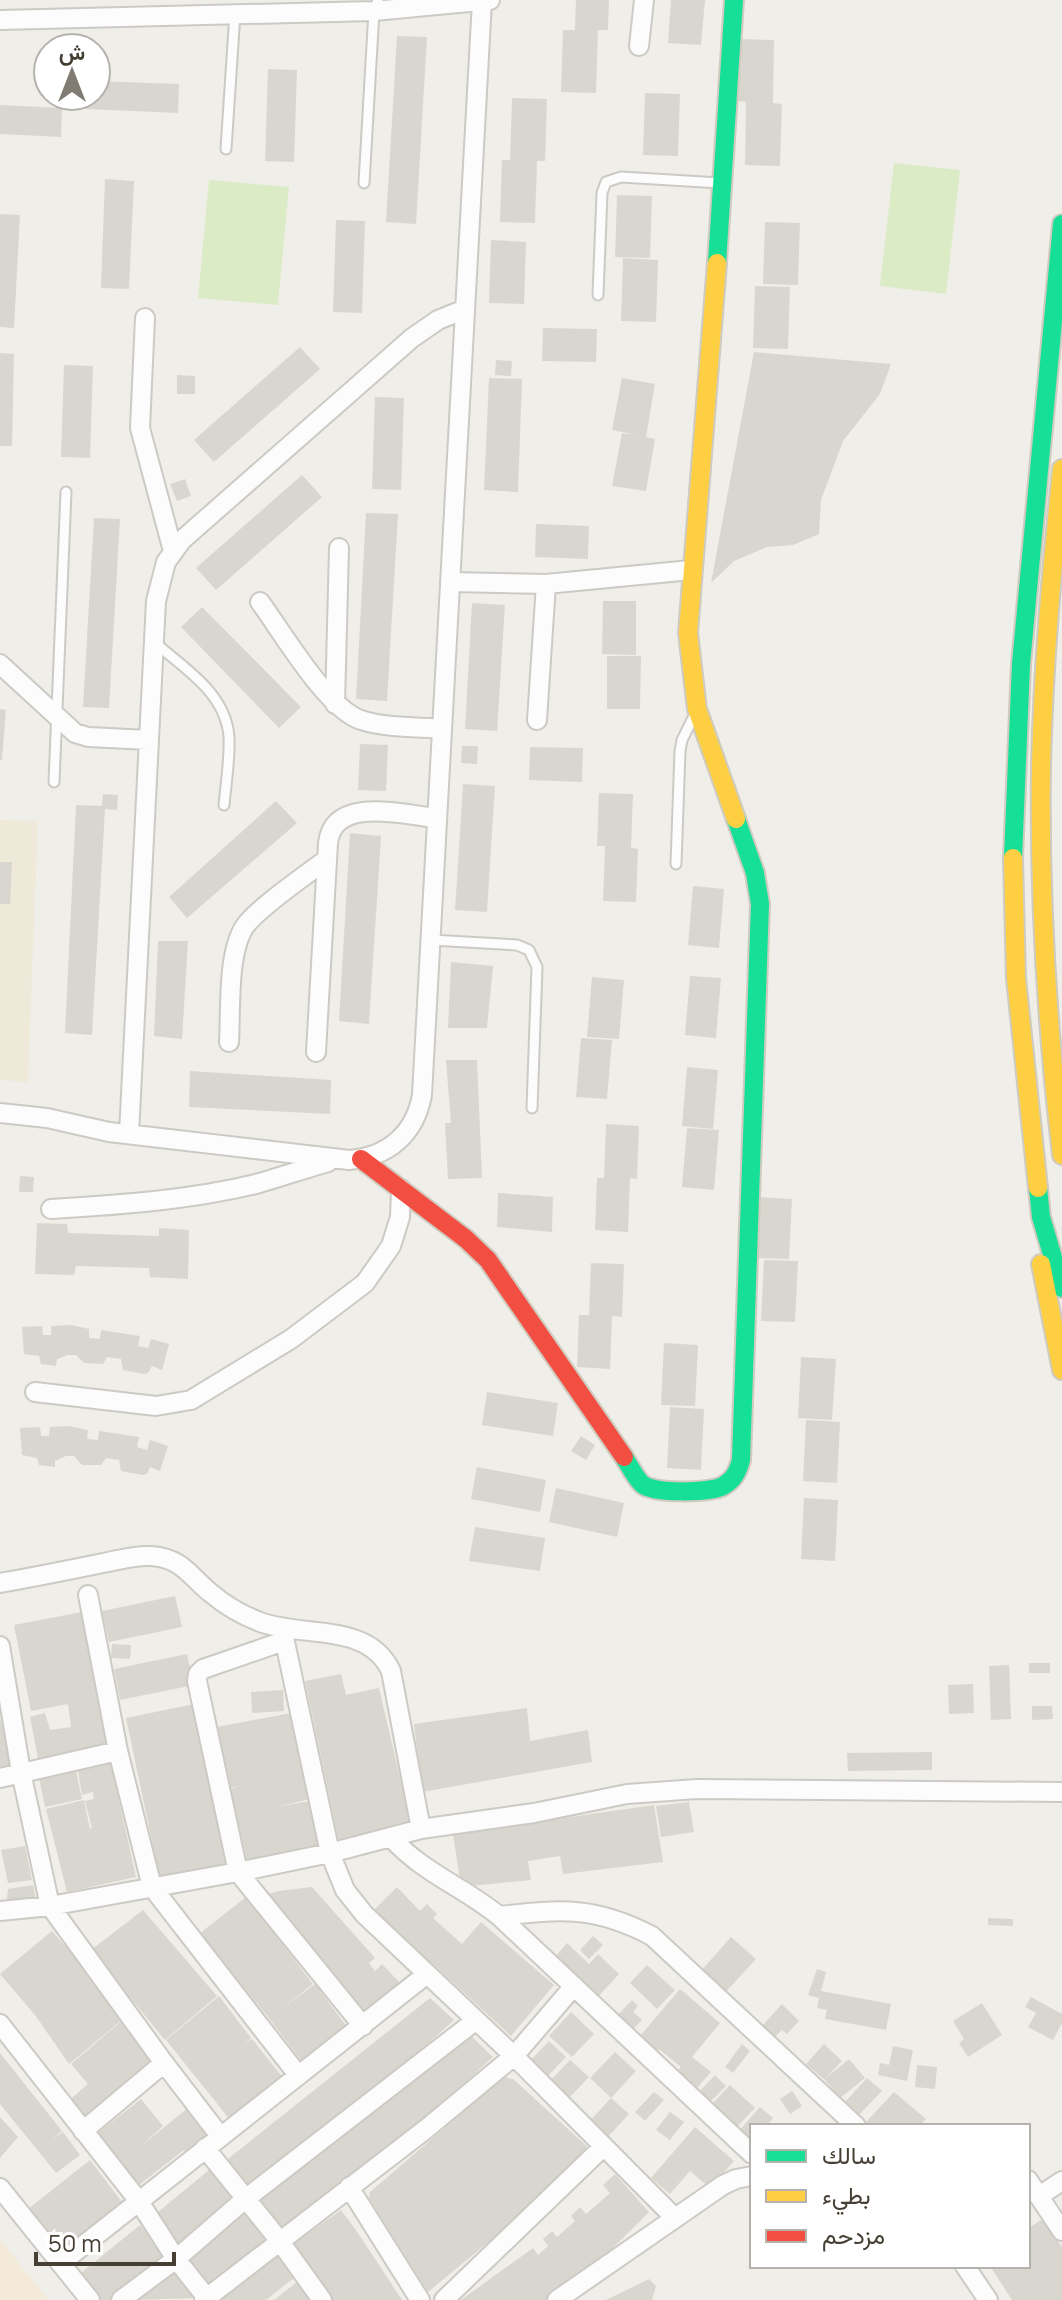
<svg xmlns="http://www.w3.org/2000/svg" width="1062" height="2300" font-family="Manrope,Vazirmatn,sans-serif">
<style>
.commercial{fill:#f3eada}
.education{fill:#eee9d9}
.green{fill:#dbebc6}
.building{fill:#d9d6d0}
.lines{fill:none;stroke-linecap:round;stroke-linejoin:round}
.lane-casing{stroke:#cccac4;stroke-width:13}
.street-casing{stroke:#cccac4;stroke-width:22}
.fast-casing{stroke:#cfcbbf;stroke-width:22}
.slow-casing{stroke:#cfcbbf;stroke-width:22}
.jam-casing{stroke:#cfcbbf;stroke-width:22}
.lane{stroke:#fdfcfc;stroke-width:9}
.street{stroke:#fdfcfc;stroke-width:18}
.fast{stroke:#16e098;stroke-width:18}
.slow{stroke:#ffcf43;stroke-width:18}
.jam{stroke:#f24e42;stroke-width:18}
</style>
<rect width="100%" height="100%" fill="#f0eee8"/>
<path class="commercial" d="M0 2239 48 2300H0Z"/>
<path class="education" d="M0 820 38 821 28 1082 0 1080Z"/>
<path class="green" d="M894 163 960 170 946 294 880 286Z
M209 180 289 187 278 305 198 298Z"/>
<path class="building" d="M576 0H609L608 30H598L596 93 561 92 563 30H575Z
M671 0H705L701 45 668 43Z
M397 36 427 37 416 224 386 222Z
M739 39 774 40 773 103 782 104 780 166 745 165 746 102 738 101Z
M268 69 297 70 294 162 265 161Z
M96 81 179 84 178 113 86 109V96H96Z
M645 93 680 94 678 156 643 155Z
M512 98 547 99 545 161H537L535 223 500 222 502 160H510Z
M0 105 62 108 61 137 0 134Z
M105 179 134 181 129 289 101 288Z
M617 195 652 196 650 258 615 257Z
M0 214 20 215 14 328 0 327Z
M336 220 365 221 362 313 333 312Z
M765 222 800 223 798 285 763 284Z
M491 240 526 242 524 304 489 303Z
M623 258 658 260 656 322 621 321Z
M755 286 790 287 788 349 753 348Z
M543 328 597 329 596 362 542 361Z
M300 347 320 369 214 462 194 440Z
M754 352 891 364 880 394 843 441 821 500 819 534 793 545 767 547 734 561 711 583Z
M0 353 14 354 12 446H0Z
M496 360 512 361 511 376 495 375Z
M64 365 93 366 90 458 61 457Z
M177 375 195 376V394H177Z
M489 378 522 379 518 492 484 490Z
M622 378 655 384 646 437 655 439 646 491 612 486 622 433 638 435 612 430Z
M375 397 404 398 401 490 372 489Z
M302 475 322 497 216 590 196 568Z
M185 479 191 496 177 501 170 484Z
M366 513 398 514 387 701 356 699Z
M94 518 120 519 109 708 83 707Z
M536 524 589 526 588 559 535 557Z
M603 601H636V655L602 654Z
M472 603 505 605 497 731 465 729Z
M202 607 301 707 279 728 181 627Z
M607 656H641L640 709H607Z
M0 709 6 710 2 760H0Z
M360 744 388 745 386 791 358 790Z
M462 746H478L477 764 461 763Z
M530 747 583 748 582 782 529 780Z
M463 784 495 786 487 912 455 910Z
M599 793 633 794 631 848 638 849 636 902 603 901 605 846H597Z
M103 794 118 795 117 810 105 809 92 1035 65 1033 76 805 102 806Z
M276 801 297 823 187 918 169 897Z
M350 833 381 836 369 1024 339 1021Z
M0 862H12L10 904H0Z
M693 886 724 889 719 948 688 945Z
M158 941H188L182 1039 154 1036Z
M451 962 493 966 487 1028H448Z
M690 976 721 978 716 1038 685 1035Z
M592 977 624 980 619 1039 587 1037Z
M581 1038 612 1040 607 1099 576 1097Z
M446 1060H477L482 1178 448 1179 445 1123H451Z
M687 1067 718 1070 713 1129 682 1126Z
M190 1071 331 1080 330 1114 189 1107Z
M606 1124 639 1126 637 1179 630 1178 628 1232 595 1230 597 1178H604Z
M687 1128 719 1130 714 1190 682 1187Z
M20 1176 34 1177 33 1192H19Z
M498 1193 553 1197 552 1232 497 1227Z
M758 1197 792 1199 789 1259 755 1258Z
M37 1223 67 1224 68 1233 159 1236V1228L189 1230 188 1279 150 1277 149 1268 76 1266 74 1275 35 1274Z
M764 1260 798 1261 795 1322 761 1321Z
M591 1263 624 1264 622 1317 612 1316 610 1369 577 1367 579 1315H589Z
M71 1325 89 1329V1338L100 1339 101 1330 140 1336 138 1346 148 1348 151 1339 169 1344 162 1370 152 1366 148 1373 144 1374 123 1370 121 1359 107 1357 103 1364 84 1363 76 1355H68L57 1359 56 1366 41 1364 39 1356 24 1354 22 1327 42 1326 43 1335H51V1326Z
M664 1343 698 1345 695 1406 661 1405Z
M801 1357 836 1359 832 1420 798 1418Z
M487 1392 558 1403 553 1436 482 1425Z
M670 1407 704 1409 701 1470 667 1468Z
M806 1420 840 1422 837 1483 803 1481Z
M69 1426 88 1430 87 1439 98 1440 99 1431 139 1437 137 1447 147 1450 150 1440 168 1446 160 1471 150 1467 147 1474 143 1475 121 1471 119 1460 106 1458 101 1465H82L74 1456H66L55 1461V1467L39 1465 37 1458 22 1455 20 1428 40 1427 41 1436H49L50 1427Z
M581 1436 595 1445 586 1460 571 1451Z
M477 1467 546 1480 540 1512 471 1499Z
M556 1488 624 1503 617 1537 549 1522Z
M804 1498 838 1500 835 1561 801 1559Z
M475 1527 545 1538 540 1571 469 1561Z
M175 1596 182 1627 109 1642 102 1611Z
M87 1611 113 1749 39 1764 30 1717 45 1713 50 1730 71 1727 68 1704 31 1711 14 1625Z
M112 1644 131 1645 130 1659 111 1658Z
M187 1654 194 1685 120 1700 114 1669Z
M1029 1663H1050V1673H1029Z
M1009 1665 1011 1719 991 1720 989 1666Z
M341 1674 346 1695 379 1688 411 1825 339 1842 305 1681Z
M973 1684 974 1713 949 1714 948 1685Z
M283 1690 284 1711 252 1713 251 1692Z
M199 1703 234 1869 161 1884 126 1718Z
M1032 1706H1052L1053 1719 1032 1720Z
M527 1708 530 1741 588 1730 592 1762 422 1792 414 1724Z
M291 1713 310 1799 277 1807 310 1801 319 1847 248 1865 231 1789 240 1786 231 1788 217 1727Z
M0 1717 13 1770 0 1772Z
M932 1752V1770L848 1771 847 1753Z
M111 1764 136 1877 67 1892 46 1809 84 1800 90 1829 92 1828 85 1801 94 1799 93 1792 82 1795 78 1771Z
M76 1771 82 1799 45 1807 39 1778Z
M689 1802 694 1832 661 1837 656 1806Z
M654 1805 663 1862 563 1874 560 1856 528 1861 531 1880 461 1887 453 1834Z
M25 1846 32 1880 8 1883 1 1850Z
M33 1885 37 1906 6 1907 8 1889Z
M312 1887 375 1958 369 1963 375 1971 382 1964 402 1985 364 2016 264 1896 278 1891Z
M397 1887 420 1911 427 1904 437 1914 433 1918 462 1944 481 1922 554 1985 511 2036 374 1910Z
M246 1897 313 1984 280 2010 315 1984 350 2031 305 2066 269 2018 199 1934Z
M143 1910 217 1996 165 2040 91 1950Z
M988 1918 1013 1919V1926L988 1925Z
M52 1931 87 1971 122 2020 69 2064 35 2015 0 1974Z
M593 1936 603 1945 589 1959 580 1950Z
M731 1937 756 1959 724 1994 700 1972Z
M567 1943 589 1964 598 1954 619 1974 596 1999 554 1958Z
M647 1965 675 1990 657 2009 630 1983Z
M817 1969 826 1972 821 1991 891 2004 886 2030 825 2019 827 2010 817 2008 819 1998 808 1995Z
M680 1989 720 2023 692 2057 711 2072 697 2088 677 2071 681 2067 659 2049 653 2057 635 2042Z
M219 1996 251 2038 245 2043 252 2039 284 2079 231 2121 166 2040Z
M1031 1997 1062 2014V2023L1053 2040 1028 2027 1036 2013 1025 2007Z
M430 1998 454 2020 409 2061 248 2188 224 2162Z
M632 2000 638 2006 633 2012 642 2020 629 2033 614 2019Z
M982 2003 1002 2035 968 2057 959 2043 964 2039 953 2021Z
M782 2004 799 2021 787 2034 782 2030 775 2037 762 2026Z
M571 2012 594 2034 572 2057 549 2036Z
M123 2020 156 2062 84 2123 66 2103 88 2084 71 2064Z
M469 2034 493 2057 448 2098 282 2230 258 2202Z
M549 2041 566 2057 546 2078 529 2062Z
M742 2044 750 2051 733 2073 725 2067Z
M824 2044 842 2061 826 2078 849 2059 865 2078 840 2098 825 2080 806 2064Z
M893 2046 913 2050 907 2081 878 2075 880 2063 889 2065Z
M615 2052 636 2071 611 2098 590 2078Z
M0 2053 62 2131 52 2140 63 2132 80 2155 56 2173 0 2104Z
M570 2060 589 2077 568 2099 549 2082Z
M917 2065 937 2067 935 2089 915 2087Z
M715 2075 726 2086 710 2102 699 2092Z
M504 2077 513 2079 591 2150 520 2216 428 2292 369 2198 370 2192Z
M867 2078 882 2091 859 2115 845 2102Z
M730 2085 755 2108 735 2129 710 2106Z
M792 2091 802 2106 790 2114 780 2099Z
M654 2092 664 2100 645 2121 635 2112Z
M894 2092 926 2119 919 2126H871L866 2122Z
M611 2098 629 2114 605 2140 587 2124Z
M141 2099 163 2126 141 2146 189 2107 210 2135 187 2154 184 2150 135 2188 94 2136Z
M760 2107 773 2118 769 2123 773 2126H752V2144L738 2132Z
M670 2112 684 2122 670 2140 656 2130Z
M0 2117 18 2137 0 2158Z
M695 2127 734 2161 710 2188 690 2171 670 2194 651 2178Z
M90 2160 125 2206 63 2255 28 2209Z
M209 2170 235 2202 174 2248 152 2217Z
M615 2174 649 2212 606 2255 548 2300H461L533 2248 538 2255 548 2246 543 2239 552 2231 557 2237 575 2221 571 2216 580 2207 586 2214 610 2193 603 2185Z
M244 2210 270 2242 207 2291 182 2260Z
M341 2210 358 2233 402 2300H332L292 2245Z
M1043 2219 1062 2247V2300H1012L990 2266H1028V2228Z
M140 2225 166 2257 111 2300H95L76 2277Z
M274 2253 294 2278 266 2300H221L217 2296Z
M173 2266 199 2298 131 2300Z
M649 2279 656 2286 652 2300H606Z
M297 2282 312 2300H274Z"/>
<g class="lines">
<g class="lane-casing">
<path id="lane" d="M226 149 235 13
M364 183 374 11 378 0
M598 295 602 193 606 182 621 177 720 183
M154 642C184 668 226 693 229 737 230 759 226 783 224 805
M54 782 66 492
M676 864 680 751 682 740 695 714
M431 940 517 945 529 950 537 967 532 1108"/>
</g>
<g class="street-casing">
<path id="street" d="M0 20 374 11 490 0
M639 46 644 0
M145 318 140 428 173 551
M450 582 546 584 691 570
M260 602C282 632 328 710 361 720 386 728 416 727 442 729
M0 664 75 733 88 737 149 740
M335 704 339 548
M537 720 546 584
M229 1042C231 1009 227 953 245 926 259 907 306 875 327 859
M316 1052 328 843C334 795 404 815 437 818
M0 1113 47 1118 109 1132 349 1160C388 1157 415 1134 422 1095L482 1
M129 1134 156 601 166 562 182 540 412 338 438 320 465 309
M51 1209C119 1205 190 1200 256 1184 280 1177 304 1169 328 1162
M35 1392 156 1406 191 1400 291 1339 365 1283 391 1246 400 1217 401 1189
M0 1583C34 1577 69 1570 103 1563 118 1560 135 1555 151 1556 183 1558 190 1577 212 1594 226 1606 242 1615 260 1622 304 1638 368 1622 391 1671L421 1829
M88 1595 118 1751 152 1887 298 2075
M282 1628 330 1853 345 1890 364 1914 514 2056 674 2217
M284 1641 203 1669 198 1674 197 1681 238 1872 363 2026
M0 1646 21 1772 50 1906 164 2063 220 2136
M0 1778 118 1751
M391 1837C421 1872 464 1887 499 1916L752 2154
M0 1911 50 1906 238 1872 330 1853 421 1829 534 1813 627 1794 697 1789 1062 1792
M499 1916C562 1909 595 1906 652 1936L856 2126
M0 2024 138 2200 176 2259 207 2298
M83 2131 164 2063
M205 2148 279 2240 322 2300
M1028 2180 1062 2231
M349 2187 420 2300
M0 2188 90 2300
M1039 2196 1062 2181
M61 2263 427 1974
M965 2266 988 2300
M121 2300 176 2259 244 2200 475 2021
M204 2300 426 2129 514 2056 574 1986
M444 2300 603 2147
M557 2300 723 2185 736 2179 752 2176"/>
</g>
<g class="fast-casing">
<path id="fast" d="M717 263 734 0
M1013 858 1021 664 1062 224
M1038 1188 1041 1217 1062 1288
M624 1457C629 1465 635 1477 642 1484 653 1494 710 1493 723 1486 734 1480 738 1471 741 1460L760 904 755 873 736 819"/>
</g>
<g class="slow-casing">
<path id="slow" d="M717 263 688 633 697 709 736 819
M1062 469C1052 568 1043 667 1041 766 1039 896 1047 1026 1062 1155
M1013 858 1016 978 1038 1188
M1041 1264 1062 1370"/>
</g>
<g class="jam-casing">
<path id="jam" d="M361 1159 466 1239 488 1260 624 1457"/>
</g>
<use href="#lane" class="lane"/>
<use href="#street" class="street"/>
<use href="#fast" class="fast"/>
<use href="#slow" class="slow"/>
<use href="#jam" class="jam"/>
</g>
<rect x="750" y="2124" width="280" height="144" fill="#ffffff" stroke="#b5b2ae" stroke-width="2"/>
<rect x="766" y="2150" width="40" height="12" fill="#16e098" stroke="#b5b2ae" stroke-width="2"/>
<text x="822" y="2164" font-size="24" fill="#453f34">سالك</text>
<rect x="766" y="2190" width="40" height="12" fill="#ffcf43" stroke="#b5b2ae" stroke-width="2"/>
<text x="822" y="2204" font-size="24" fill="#453f34">بطيء</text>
<rect x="766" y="2230" width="40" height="12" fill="#f24e42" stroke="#b5b2ae" stroke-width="2"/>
<text x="822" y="2244" font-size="24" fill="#453f34">مزدحم</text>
<g transform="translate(72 72)"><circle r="38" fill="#ffffff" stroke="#b5b2ae" stroke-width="2"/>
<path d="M0-6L14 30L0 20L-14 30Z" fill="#817c73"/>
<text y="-12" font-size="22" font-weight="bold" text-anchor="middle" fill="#453f34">ش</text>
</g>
<path d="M36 2252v12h138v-12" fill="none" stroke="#453f34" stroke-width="4"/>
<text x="48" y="2252" font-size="24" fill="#453f34" stroke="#ffffff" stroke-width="6" paint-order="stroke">50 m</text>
</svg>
